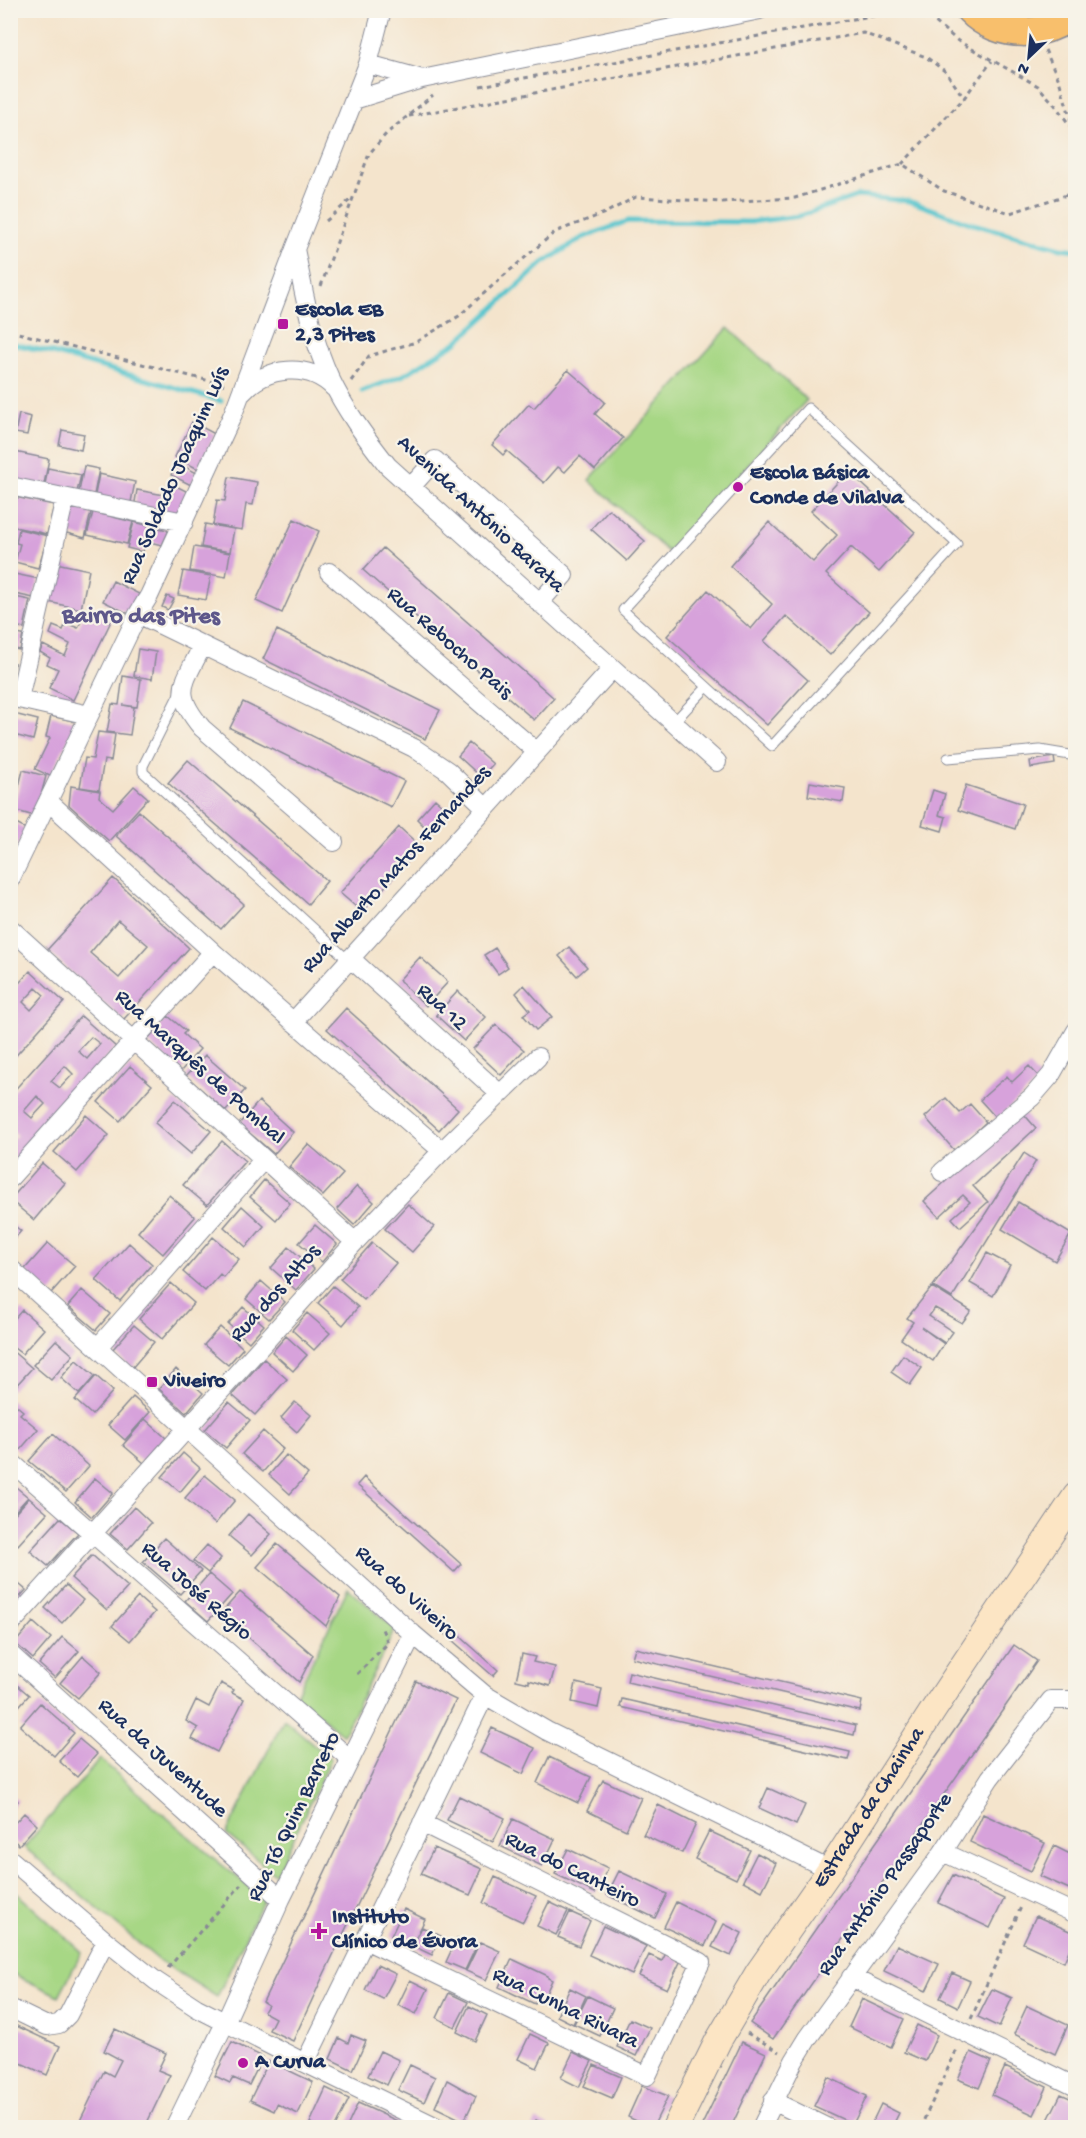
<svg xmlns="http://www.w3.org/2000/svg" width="1086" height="2138" font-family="'Gochi Hand',sans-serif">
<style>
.green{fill:#a7d785;stroke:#618372;stroke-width:1.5}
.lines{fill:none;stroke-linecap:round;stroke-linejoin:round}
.stream{stroke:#57c5cd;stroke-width:5}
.building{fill:#d7a2db;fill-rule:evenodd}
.lane-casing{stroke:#888a95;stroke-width:11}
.street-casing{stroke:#888a95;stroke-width:20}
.secondary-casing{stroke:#888a95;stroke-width:28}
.primary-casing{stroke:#888a95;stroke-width:31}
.path{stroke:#888a95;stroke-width:3;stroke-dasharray:4.5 4.5;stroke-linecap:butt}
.lane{stroke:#fff;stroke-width:9}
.street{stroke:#fff;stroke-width:18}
.secondary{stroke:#fce5c4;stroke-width:26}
.primary{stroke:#f8bf6c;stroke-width:28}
.poi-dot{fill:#b5179e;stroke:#f7f3e8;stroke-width:2}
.labels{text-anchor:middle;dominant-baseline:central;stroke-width:4.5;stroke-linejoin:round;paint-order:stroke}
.poi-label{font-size:22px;font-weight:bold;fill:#1b2f5e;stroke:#f7f3e8;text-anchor:start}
.street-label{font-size:22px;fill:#1b2f5e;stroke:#f7f3e8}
.neighbourhood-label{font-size:24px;font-weight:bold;fill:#5d578a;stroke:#f7f3e8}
</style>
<rect width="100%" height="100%" fill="#f7f3e8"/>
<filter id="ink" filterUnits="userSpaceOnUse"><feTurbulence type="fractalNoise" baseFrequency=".0167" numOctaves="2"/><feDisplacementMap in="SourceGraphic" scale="12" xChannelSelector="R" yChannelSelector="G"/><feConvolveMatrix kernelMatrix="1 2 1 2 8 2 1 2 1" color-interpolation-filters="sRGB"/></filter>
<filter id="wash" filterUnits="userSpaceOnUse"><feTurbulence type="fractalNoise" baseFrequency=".008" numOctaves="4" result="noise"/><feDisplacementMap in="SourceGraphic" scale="24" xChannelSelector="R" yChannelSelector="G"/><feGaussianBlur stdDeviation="1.35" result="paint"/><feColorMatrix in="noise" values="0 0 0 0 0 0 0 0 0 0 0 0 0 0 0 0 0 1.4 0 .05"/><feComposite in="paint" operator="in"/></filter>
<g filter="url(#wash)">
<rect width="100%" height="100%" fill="#f4e4cc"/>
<path class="green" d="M998 11H1048C1030 17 1016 16 998 11Z
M728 328 807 400 668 552 589 480Z
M348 1588 395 1629 343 1735 296 1695Z
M284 1719 331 1759 276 1875 226 1834Z
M100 1759 210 1855 264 1899 217 1997 160 1961 24 1847Z
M11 1888 82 1952 59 1996 11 1973Z"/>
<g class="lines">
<path class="stream" d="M10 343 53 353 221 401
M362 391 404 375 457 342 543 263 582 238 628 221 750 222 800 216 857 196 909 201 973 224 1061 248 1076 250"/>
</g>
<g id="blocks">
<path class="building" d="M568 370 605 402 595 414 623 438 595 470 580 456 565 472 558 467 544 483 507 451 503 455 492 445 529 404 534 408Z
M19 414 31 417 27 435 15 433Z
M192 422 215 434 198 469 175 457Z
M62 430 84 434 81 450 59 445Z
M10 451 49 459 43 489 10 483Z
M177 463 197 473 191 485 171 475Z
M84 466 99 469 93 500 78 497Z
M48 468 81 475 76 496 44 490Z
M848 471 915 532 879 572 851 547 826 574 869 612 830 655 786 616 764 641 808 680 767 725 667 636 708 590 751 629 772 604 730 566 769 522 813 562 837 535 811 511Z
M99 474 135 482 130 507 94 500Z
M229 477 257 482 253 505 246 504 242 530 213 525 217 500 225 501Z
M174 485 188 492 176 515 134 508 137 490 169 496Z
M10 496 54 505 47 534 10 526Z
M70 506 91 512 85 538 63 532Z
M609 509 645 541 627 561 591 529Z
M93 512 133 522 127 544 87 535Z
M294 519 319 531 282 613 256 601Z
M134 522 167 530 168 532 162 545 145 541 143 552 127 548Z
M205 524 234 529 230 552 201 547Z
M19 529 48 536 38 568 15 562 20 544 16 543Z
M194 547 230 553 226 577 190 571Z
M383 548 554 698 534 720 363 570Z
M56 563 89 570 81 609 48 602Z
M183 571 211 576 206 600 178 595Z
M10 573 39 579 34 598 10 593Z
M113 581 139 594 129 614 103 601Z
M10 596 30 600 24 628 10 625Z
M167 596 174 599 168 610 162 607Z
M86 610 113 617 73 700 49 688 58 669 47 664 50 658 40 652 43 645 65 656 70 644 50 634 53 626 63 630 66 623 78 628Z
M277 630 440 710 425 739 263 659Z
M10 633 23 635 20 650 10 648Z
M138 649 156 652 152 679 134 676Z
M10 662 15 663 11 678H10Z
M123 676 141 679 137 707 123 705 134 707 130 735 107 732 112 704 119 705Z
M243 702 404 781 391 807 230 728Z
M10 713 38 720 33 740 10 734Z
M51 716 73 721 75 726 50 776 35 769 50 738 46 737Z
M98 732 115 734 111 761 104 760 99 790 80 787 85 758 93 759Z
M469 743 493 764 481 777 458 756Z
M1054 757 1055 764 1031 768 1030 761Z
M188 760 327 881 308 904 168 783Z
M23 770 46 776 41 795 31 815 13 810Z
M810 782 845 788 843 802 808 796Z
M966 785 1023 804 1015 829 958 810Z
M71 786 100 791 99 797 113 809 134 786 148 798 109 841 69 805Z
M933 790 945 794 939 815 946 817 942 831 922 825Z
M435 799 449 811 430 832 417 819Z
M139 811 244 904 221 929 116 836Z
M10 821 26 829 10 858Z
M399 827 421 847 362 912 340 893Z
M113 878 189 948 123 1020 47 950ZM118 920 148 945 119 978 90 953Z
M569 947 587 967 577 976 559 956Z
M495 948 508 967 498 974 484 955Z
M420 957 448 982 426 1006 399 980Z
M30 971 64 1002 10 1062V1032L17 1025 10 1019V993ZM36 988 44 995 31 1010 23 1002Z
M524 985 552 1017 536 1030 523 1015 530 1010 516 993Z
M458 991 486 1017 464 1041 436 1015Z
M346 1008 458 1109 439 1130 327 1029Z
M81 1016 116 1047 10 1165V1142L17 1135 10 1129V1095ZM91 1037 100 1044 87 1059 78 1051ZM65 1066 73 1074 60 1088 51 1081ZM37 1096 45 1104 32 1118 24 1111Z
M168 1016 186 1031 183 1034 200 1049 181 1071 146 1041Z
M496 1025 524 1050 501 1075 473 1049Z
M205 1055 245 1090 226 1111 186 1076Z
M130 1066 152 1085 120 1121 98 1102Z
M1029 1066 1041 1079 997 1119 980 1100 1007 1076 1012 1082Z
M946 1098 960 1113 970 1104 986 1122 955 1151 925 1117Z
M175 1100 211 1131 191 1154 155 1123Z
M259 1101 293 1132 274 1154 239 1124Z
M1022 1112 1036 1128 973 1186 988 1202 960 1227 952 1218 970 1202 963 1195 939 1217 924 1201Z
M86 1115 109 1135 77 1172 54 1152Z
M222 1141 245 1161 207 1205 183 1185Z
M308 1144 343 1174 323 1196 289 1167Z
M1024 1153 1036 1161 952 1298 933 1286 984 1216Z
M42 1163 65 1183 34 1220 10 1200Z
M264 1180 290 1203 276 1220 250 1197Z
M357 1186 374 1202 354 1225 337 1209Z
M169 1195 195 1217 163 1254 138 1232Z
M1018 1202 1071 1234 1055 1261 1002 1229Z
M408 1204 434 1227 412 1252 385 1229Z
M242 1206 264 1226 246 1247 224 1227Z
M10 1222 21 1231 10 1244Z
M315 1225 337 1244 322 1262 299 1243Z
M213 1237 239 1259 223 1277 220 1274 205 1291 183 1272Z
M48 1243 75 1266 51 1293 24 1270Z
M129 1243 152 1264 120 1301 96 1280Z
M372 1243 396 1263 364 1300 340 1279Z
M289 1247 314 1269 296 1290 271 1268Z
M987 1253 1010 1265 993 1296 970 1283Z
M261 1281 285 1302 269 1319 246 1299Z
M171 1283 194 1303 162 1339 139 1319Z
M333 1286 358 1307 343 1325 318 1303Z
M932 1287 971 1311 962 1323 935 1308 929 1316 953 1332 945 1343 921 1327 944 1344 933 1361 901 1339 913 1322 907 1318Z
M82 1290 110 1314 96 1330 68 1306Z
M10 1296 16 1301 10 1308Z
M243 1307 264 1325 249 1342 228 1324Z
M22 1310 44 1329 22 1354 10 1345V1324Z
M307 1313 330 1333 314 1350 292 1330Z
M134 1325 154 1342 132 1368 112 1350Z
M220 1327 243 1348 228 1365 204 1345Z
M286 1336 307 1355 293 1371 272 1352Z
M56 1340 73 1355 51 1380 33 1365Z
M10 1349 32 1368 12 1390 10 1389Z
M903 1355 922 1368 910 1385 891 1372Z
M264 1359 287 1379 255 1415 232 1395Z
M76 1360 95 1376 79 1394 61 1378Z
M176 1369 203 1393 186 1413 159 1389Z
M96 1376 113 1391 92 1415 75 1400Z
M133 1397 150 1412 125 1440 108 1425Z
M10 1400 23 1411 20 1414 38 1429 19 1451 10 1443Z
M229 1402 250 1420 226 1448 205 1430Z
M295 1402 311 1415 297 1432 281 1418Z
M145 1419 166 1438 144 1463 123 1445Z
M263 1431 283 1449 263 1472 242 1454Z
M53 1434 89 1466 66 1492 29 1461Z
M183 1453 200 1468 180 1492 162 1477Z
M286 1455 308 1474 290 1494 269 1475Z
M205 1475 235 1500 215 1524 185 1498Z
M364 1477 461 1564 454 1572 357 1485Z
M95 1478 113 1493 92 1517 75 1502Z
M10 1482 28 1497 10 1517Z
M29 1498 47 1513 18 1545 10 1538V1519Z
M134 1507 151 1523 128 1549 110 1534Z
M248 1514 271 1534 252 1555 229 1536Z
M60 1518 78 1533 48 1566 30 1551Z
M164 1538 201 1571 180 1594 143 1562Z
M277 1544 340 1597 326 1626 257 1567Z
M207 1545 221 1558 208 1573 193 1561Z
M92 1555 128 1587 107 1610 71 1578Z
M209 1574 232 1594 208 1621 185 1601Z
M14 1580 26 1590 10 1607V1584Z
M66 1585 83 1600 62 1623 45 1608Z
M240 1592 313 1655 299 1682 221 1613Z
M138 1597 155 1612 130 1641 112 1626Z
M425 1605 498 1670 493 1676 419 1611Z
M33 1622 51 1638 33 1659 15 1643Z
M62 1637 79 1651 55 1678 39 1664Z
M1014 1645 1037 1661 773 2039 750 2023Z
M635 1648 862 1701 860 1711 632 1658Z
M522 1654 535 1657 533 1662 555 1667 550 1686 529 1680V1683L516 1680Z
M83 1656 101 1672 78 1698 60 1683Z
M629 1672 856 1725 854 1735 627 1682Z
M10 1679 29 1695 10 1716Z
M416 1681 456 1700 324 1974 293 2041 269 2030 275 2018 264 2012 268 2005 263 2002Z
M221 1683 234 1690 232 1693 244 1699 217 1752 192 1739 198 1728 186 1721 196 1700 209 1707Z
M576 1683 602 1689 598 1708 572 1702Z
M622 1699 850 1752 848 1760 620 1707Z
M40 1703 74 1733 54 1756 20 1726Z
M492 1728 535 1748 523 1774 480 1753Z
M79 1739 97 1754 77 1777 59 1761Z
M549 1757 591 1777 578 1803 537 1783Z
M603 1780 641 1798 626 1830 587 1811Z
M768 1788 805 1805 796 1825 759 1808Z
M10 1794 18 1801 10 1809Z
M459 1796 505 1818 493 1842 447 1820Z
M658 1805 696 1824 682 1853 643 1835Z
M24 1813 37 1825 19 1845 10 1837V1828Z
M983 1814 1045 1843 1031 1871 970 1842Z
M513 1819 555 1839 542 1866 500 1846Z
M709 1831 750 1850 736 1879 695 1859Z
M1054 1846 1076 1857V1892L1040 1876Z
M434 1848 482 1869 470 1895 421 1874Z
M568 1849 608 1868 595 1893 555 1874Z
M757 1853 776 1863 762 1891 743 1881Z
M619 1871 667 1894 655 1918 607 1895Z
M953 1875 1004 1899 990 1928 938 1903Z
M495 1877 536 1896 523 1922 483 1903Z
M549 1902 568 1911 556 1935 537 1926Z
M676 1902 716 1922 705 1946 664 1927Z
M404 1909 425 1919 412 1946 391 1936Z
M570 1912 590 1921 579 1946 558 1937Z
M1036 1916 1076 1934 1064 1962 1023 1943Z
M724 1924 742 1933 731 1956 712 1947Z
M603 1926 646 1946 632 1975 589 1955Z
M422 1927 441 1936 432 1955 413 1946Z
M457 1938 476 1947 465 1970 446 1962Z
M480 1942 500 1951 486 1980 466 1971Z
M897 1945 939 1964 926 1991 884 1971Z
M666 1953 681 1960 667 1989 639 1976 649 1955 662 1961Z
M512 1959 548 1976V1978L552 1980 543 2000 538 1998 535 2004 499 1987Z
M377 1965 396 1974 383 1999 365 1990Z
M952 1973 970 1981 958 2007 940 1998Z
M410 1980 428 1989 416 2014 398 2005Z
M570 1988 586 1996 573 2024 557 2016Z
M992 1989 1012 1998 999 2027 978 2017Z
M449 1993 468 2002 455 2027 437 2018Z
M588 1996 613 2008 600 2036 574 2024Z
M862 1999 904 2019 891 2047 849 2027Z
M469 2006 487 2015 475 2041 457 2032Z
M1027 2006 1068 2025 1055 2054 1014 2034Z
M630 2019 650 2028 636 2056 617 2047Z
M10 2023 60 2046 47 2075 10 2058Z
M917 2025 937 2035 925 2061 904 2052Z
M115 2029 166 2053 158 2070 170 2075 145 2127H77L104 2071 113 2076 121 2060 104 2051Z
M530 2034 549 2043 537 2068 518 2059Z
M351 2035 366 2041 353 2070 330 2059 339 2038 348 2043Z
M232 2042 263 2057 249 2085 233 2078 230 2083 215 2076Z
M742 2042 766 2053 731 2127H701Z
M380 2051 399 2060 387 2085 368 2076Z
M573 2052 592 2061 579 2087 561 2078Z
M971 2052 991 2061 979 2088 958 2079Z
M269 2061 313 2082 298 2114 277 2104 274 2111 250 2100Z
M410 2065 435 2077 424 2102 398 2090Z
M594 2065 621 2077 612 2098 584 2086Z
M1005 2067 1047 2087 1034 2115 992 2095Z
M828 2077 867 2096 853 2124 814 2106Z
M447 2080 476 2096 464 2121 435 2107Z
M642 2086 668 2096 653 2127H649L628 2117Z
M326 2088 349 2099 335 2127H320L310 2123Z
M1061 2094 1070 2098 1076 2105 1075 2127H1059L1047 2122Z
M358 2103 402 2123 400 2127H347Z
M881 2104 899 2113 892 2127H870Z
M536 2120 550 2127H533Z
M10 2121 24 2127H10Z"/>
</g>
</g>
<g filter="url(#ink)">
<use href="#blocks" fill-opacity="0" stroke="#888a95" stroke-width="1.5"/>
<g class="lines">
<g class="lane-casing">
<path id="lane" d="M808 408 957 544 772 746 623 610Z
M180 692 143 766V772L348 960
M673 723 707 687
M948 758 1040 750 1076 756"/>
</g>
<g class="street-casing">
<path id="street" d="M368 64 422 79
M354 100 422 79 760 10
M295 249C304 292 311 338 330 378 345 410 366 438 388 466L717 762
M242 393C266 366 309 362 334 388
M10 486 184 522
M411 487 435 460 564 575 539 603
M329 572 537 752
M138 614 414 748 448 771 485 807
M202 646C184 685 171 691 202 728L334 842
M10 697 89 715
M19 699 65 498
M10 880 138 614 149 596 233 414 295 249 368 64 382 10
M10 928 355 1242
M213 952 442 1151
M350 958 500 1094
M293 1022 612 669
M942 1172 1032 1097 1051 1075 1076 1031
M10 1178 213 952 48 801
M10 1268 413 1634 485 1695 547 1731 830 1870
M98 1347 264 1159
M10 1461 350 1759
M10 1625 355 1242 442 1151 538 1057
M10 1654 281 1899
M943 1852 1076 1914
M10 1859 106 1941 156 1981 197 2008 305 2063 439 2128
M365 1940 647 2076 701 1962 422 1823
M851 1977 1076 2087
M10 2008 47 2026 59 2024 68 2015 106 1941
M305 2063 485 1695
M773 2101 828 2128
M174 2128 225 2023 281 1899 413 1634
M761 2128 794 2061 808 2038 943 1852 990 1778 1051 1700H1076"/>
</g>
<g class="secondary-casing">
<g id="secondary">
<path id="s1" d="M675 2128 718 2041 758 1973 830 1870 934 1709 1076 1496"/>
</g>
</g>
<g class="primary-casing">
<path id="primary" d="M970 10C998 39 1047 39 1076 11"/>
</g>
<path class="path" d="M902 12 929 17 958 41 1038 86 1055 105 1074 131
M1045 50 1059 80 1076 136
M480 86 859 18 901 12
M409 116 863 33 926 57 946 72 964 98 992 61
M902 164 964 98
M326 221 350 200
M321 286 369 154 386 134 433 95
M10 331 226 385
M351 381 369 356 416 342 459 316 501 278 555 232 605 213 636 197 720 202 795 198 902 164 944 191 1010 213 1076 192
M357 1674 388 1643 382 1629
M168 1968 241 1885
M971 2019 1021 1907
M747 2033 780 2052
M920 2128 958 2047"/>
<use href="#lane" class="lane"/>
<use href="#street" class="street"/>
<use href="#secondary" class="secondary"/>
<use href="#primary" class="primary"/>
</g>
</g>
<g class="poi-dot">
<rect x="277" y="318" width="12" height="12" rx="3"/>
<circle cx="738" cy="487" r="6"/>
<rect x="146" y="1376" width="12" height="12" rx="3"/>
<path d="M316 1922h6v6h6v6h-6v6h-6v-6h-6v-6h6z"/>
<circle cx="243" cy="2063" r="6"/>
</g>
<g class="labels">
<g class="poi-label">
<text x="295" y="311">Escola EB<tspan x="295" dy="25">2,3 Pites</tspan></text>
<text x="750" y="474">Escola Básica<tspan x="750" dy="25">Conde de Vilalva</tspan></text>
<text x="164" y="1382">Viveiro</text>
<text x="332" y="1918">Instituto<tspan x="332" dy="25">Clínico de Évora</tspan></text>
<text x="255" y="2063">A Curva</text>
</g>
<g class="street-label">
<text transform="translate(176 476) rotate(-66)">Rua Soldado Joaquim Luís</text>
<text transform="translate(480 515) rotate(43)">Avenida António Barata</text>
<text transform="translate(449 644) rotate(41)">Rua Rebocho Pais</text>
<text transform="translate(397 870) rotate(-48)">Rua Alberto Matos Fernandes</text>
<text transform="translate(441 1008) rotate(42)">Rua 12</text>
<text transform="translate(199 1068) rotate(42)">Rua Marquês de Pombal</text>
<text transform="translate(276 1294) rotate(-48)">Rua dos Altos</text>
<text transform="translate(196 1592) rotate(41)">Rua José Régio</text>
<text transform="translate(406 1594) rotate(42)">Rua do Viveiro</text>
<text transform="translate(162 1759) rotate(42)">Rua da Juventude</text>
<text stroke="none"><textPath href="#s1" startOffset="375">Estrada da Chainha</textPath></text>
<text transform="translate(295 1817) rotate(-64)">Rua Tó Quim Barreto</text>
<text transform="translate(572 1871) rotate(26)">Rua do Canteiro</text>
<text transform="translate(886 1885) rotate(-55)">Rua António Passaporte</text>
<text transform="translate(565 2009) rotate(26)">Rua Cunha Rivara</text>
</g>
<g class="neighbourhood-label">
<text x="141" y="617">Bairro das Pites</text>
</g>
</g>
<rect width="1086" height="2138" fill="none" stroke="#f7f3e8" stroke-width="36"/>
<g transform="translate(1029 57) rotate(206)" stroke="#f7f3e8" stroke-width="4.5" paint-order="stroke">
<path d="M0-4.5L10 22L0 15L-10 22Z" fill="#1b2f5e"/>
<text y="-9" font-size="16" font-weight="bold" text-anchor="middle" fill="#1b2f5e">N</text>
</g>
</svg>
